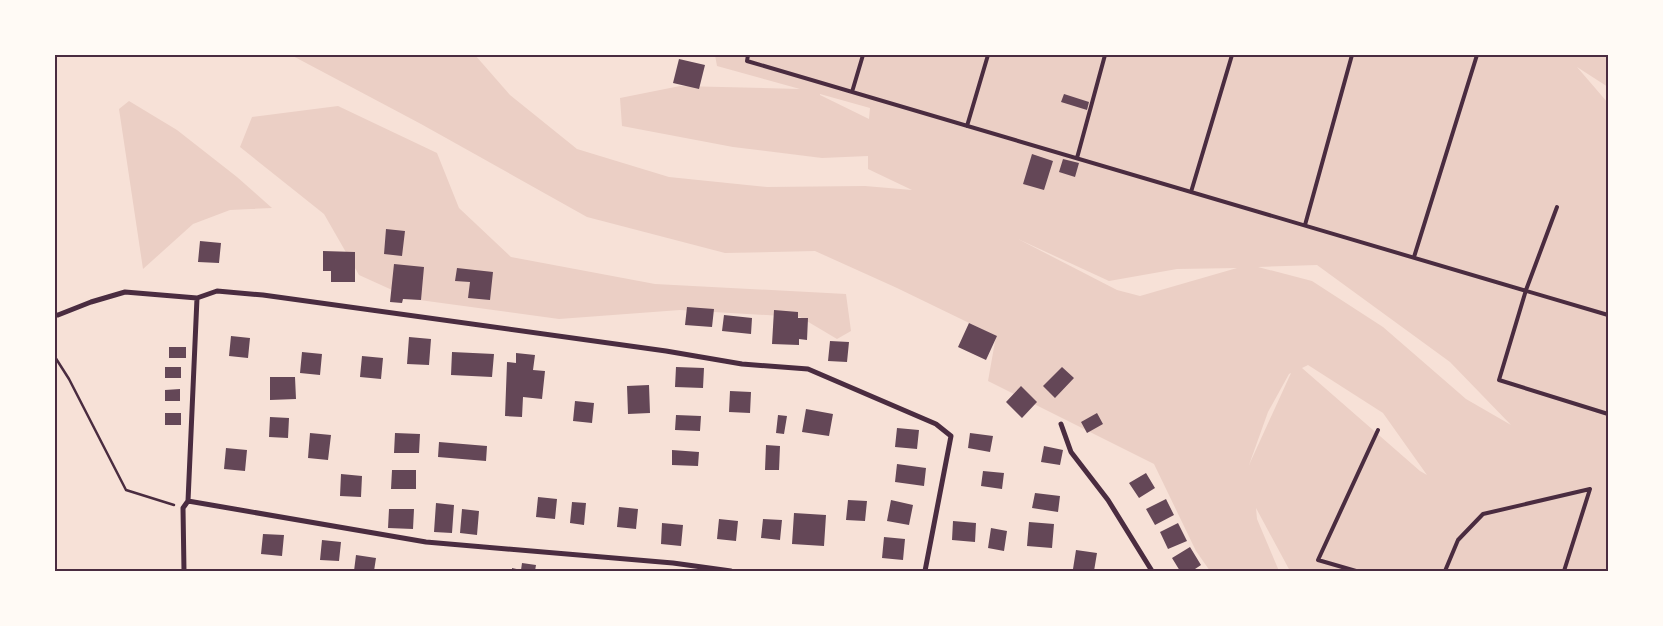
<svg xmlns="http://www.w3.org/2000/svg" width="1663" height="626" font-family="Ubuntu,sans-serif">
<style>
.green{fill:#ebcfc5;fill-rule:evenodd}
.building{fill:#644757}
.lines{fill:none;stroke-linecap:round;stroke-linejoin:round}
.path{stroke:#4a2c40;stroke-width:2.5}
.service{stroke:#4a2c40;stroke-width:4}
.minor{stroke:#4a2c40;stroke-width:5}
.neatline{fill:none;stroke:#4a2c40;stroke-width:2}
</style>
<rect width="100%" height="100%" fill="#f7e1d7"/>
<path class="green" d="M291 55H475L510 95 577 149 669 177 767 187 865 186 912 190 868 169V156L822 158 733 147 622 126 620 98 680 86 800 89 717 66 715 55H1608V87L1577 67 1608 103V571H1290L1256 508 1257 519 1279 571H1210L1196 551 1154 464 988 381 996 336 897 288 815 251 725 253 587 217 421 124ZM820 94 870 108 869 119 820 95ZM1018 239 1109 281 1177 269 1237 268 1140 296 1117 290ZM1317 265 1450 362 1511 425 1466 399 1383 327 1312 281 1258 267ZM1308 365 1383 413 1427 475 1420 471 1302 368ZM1291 373 1249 465 1268 412 1289 374Z
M129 101 177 130 237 177 272 208 230 210 193 224 143 269 119 109Z
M338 106 437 153 459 208 511 257 655 284 846 294 851 331 837 339 800 317 680 310 559 319 412 299 359 275 324 214 240 147 252 117Z"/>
<path class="building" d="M679 59 705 65 699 89 673 83Z
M1064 94 1089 102 1087 110 1061 102Z
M1032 154 1053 161 1044 190 1023 184Z
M1063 159 1079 163 1075 177 1059 172Z
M386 229 405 231 402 256 384 254Z
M200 241 221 243 219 263 198 262Z
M323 251 355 252V282H331V271H323Z
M394 264 424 267 421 300 403 299 402 303 390 302Z
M457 268 493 272 490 300 468 298 470 282 455 281Z
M687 307 714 309 712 327 685 325Z
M774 310 798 312V318H808L807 340 799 339V345L772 344Z
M724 315 752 318 751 334 722 331Z
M969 323 997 336 986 360 958 347Z
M231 336 250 338 248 358 229 356Z
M409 337 431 339 429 365 407 364Z
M830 341 849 342 847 362 828 361Z
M169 347H186V358H169Z
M302 352 322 354 320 375 300 373Z
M452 352 494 354 492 377 451 375Z
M516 353 535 355 533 370 545 371 542 399 523 397 522 417 505 416 507 362 516 363Z
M362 356 383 358 381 379 360 377Z
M165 367H181V378H165Z
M676 367 704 368 703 388 675 387Z
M1062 367 1074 378 1055 398 1043 386Z
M270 377H295L296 399 270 400Z
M649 385 650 413 628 414 627 386Z
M1021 386 1037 402 1022 418 1006 402Z
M180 389V401H165V390Z
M730 391 751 392 750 413 729 412Z
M575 401 594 403 592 423 573 421Z
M806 409 833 414 829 436 802 432Z
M165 413H181V425H165Z
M1097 413 1103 424 1087 433 1081 422Z
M676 415 701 416 700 431 675 430Z
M778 415 787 416 784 434 776 433Z
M270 417 289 418 288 438 269 437Z
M897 428 919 430 917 449 895 447Z
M310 433 331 435 328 460 308 458Z
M395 433 420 434 419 453H394Z
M970 433 993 436 990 452 968 448Z
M439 442 487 446 486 461 438 457Z
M766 445 780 446 779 470H765Z
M1044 446 1063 450 1060 465 1041 462Z
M226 448 247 450 245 471 224 469Z
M672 450 699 452 698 466 672 465Z
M897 464 926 468 924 486 895 482Z
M392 470H416V489H391Z
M983 471 1004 473 1002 489 981 486Z
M1146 473 1155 488 1139 498 1129 483Z
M341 474 362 476 361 497 340 496Z
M1035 493 1060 496 1058 512 1032 508Z
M538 497 557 499 555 519 536 517Z
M1166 499 1174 515 1155 525 1146 509Z
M848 500 867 501 865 521 846 520Z
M891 500 913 505 909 525 887 521Z
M572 502 586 503 584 525 570 523Z
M436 503 454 505 452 533 434 532Z
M619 507 638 509 636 529 617 527Z
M389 509H414L413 529 388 528Z
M462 509 479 511 477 535 460 533Z
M794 513 826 515 824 546 792 544Z
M719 519 738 521 736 541 717 539Z
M763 519 782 520 780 540 761 538Z
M953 521 976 523 975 542 952 540Z
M1029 522 1054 524 1052 548 1027 546Z
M662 523 683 525 681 546 661 544Z
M1178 523 1187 541 1168 549 1160 532Z
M991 528 1007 531 1004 551 988 548Z
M263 534 284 535 282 556 261 554Z
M884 537 905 539 903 560 882 558Z
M322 540 341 542 339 561 320 560Z
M1190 547 1201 565 1192 571H1180L1172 558Z
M1076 550 1097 553 1094 571 1073 569Z
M356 555 376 558 374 571H354Z
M522 563 536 565 535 571H512V568L521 570Z"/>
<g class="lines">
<path class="path" d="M55 357 69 379 126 490 174 505"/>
<path class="service" d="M748 55 747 61 1608 315
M852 92 863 55
M967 126 988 55
M1077 158 1105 55
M1191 192 1232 55
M1557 207 1526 290 1499 380 1608 414
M1305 225 1352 55
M1414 257 1477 55
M1356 571 1318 560 1378 430
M1445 571 1458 540 1483 514 1590 489
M1564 571 1590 489"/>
<path class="minor" d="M55 315H58L91 302 125 292 197 298 217 291 263 295 666 351 742 364 808 369 936 424 951 436 925 571
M1061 424 1071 452 1108 500 1152 571
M188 501 426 542 673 563 731 571
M184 571 183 508 188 501 197 298"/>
</g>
<rect width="1663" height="626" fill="none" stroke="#fffaf5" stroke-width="112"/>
<rect x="56" y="56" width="1551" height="514" class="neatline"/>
</svg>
